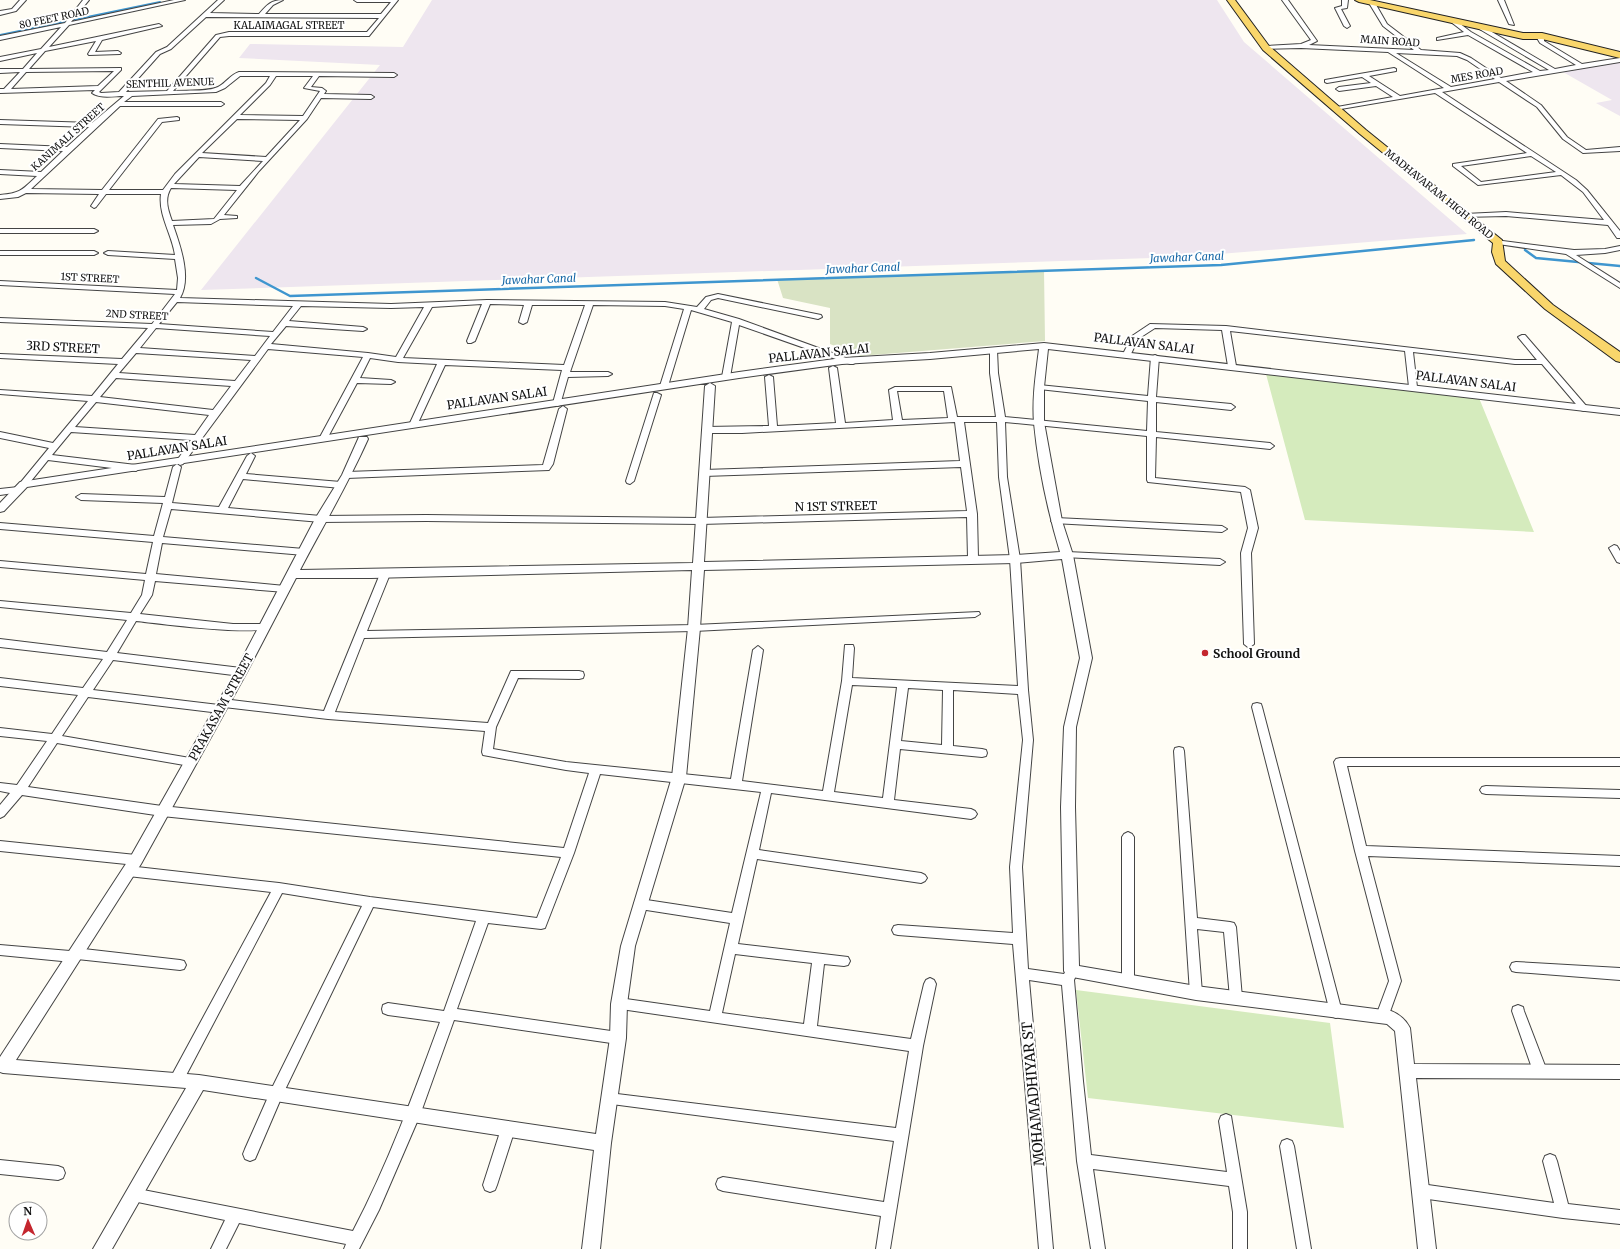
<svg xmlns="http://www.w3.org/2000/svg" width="1620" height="1249" font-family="Merriweather,serif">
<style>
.industrial{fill:#eee6ef}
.green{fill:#d5ebbd}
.cemetery{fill:#d9e3c4}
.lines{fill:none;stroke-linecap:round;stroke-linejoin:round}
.stream-far1{stroke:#3f96cf;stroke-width:2}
.stream{stroke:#3f96cf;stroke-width:2.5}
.minor-casing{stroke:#444;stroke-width:2}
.tertiary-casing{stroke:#444;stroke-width:2}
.primary-casing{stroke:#222;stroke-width:2}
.minor{fill:#fff;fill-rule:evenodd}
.tertiary{fill:#fff;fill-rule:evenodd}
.primary{fill:#f9d66b;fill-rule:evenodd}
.poi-dot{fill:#c4262e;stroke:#fff;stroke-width:1.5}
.labels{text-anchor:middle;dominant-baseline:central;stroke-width:4;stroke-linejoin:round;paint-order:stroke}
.far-street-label{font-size:10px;fill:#111;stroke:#fff}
.far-water-label{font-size:11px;font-style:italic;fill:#1768a6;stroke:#fff}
.street-label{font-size:12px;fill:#111;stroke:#fff}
.poi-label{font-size:12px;font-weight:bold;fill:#111;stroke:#fff;text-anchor:start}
.near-street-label{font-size:14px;fill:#111;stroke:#fff}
</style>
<rect width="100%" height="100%" fill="#fffdf5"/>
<path class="industrial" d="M432 0H1217L1244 42 1467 234 1182 257 201 290 380 65 239 58 250 44 403 47Z
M1620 61V116L1596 103 1612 100 1563 72Z"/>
<path class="green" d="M1266 374 1479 398 1534 532 1305 520Z
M1076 990 1330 1023 1344 1128 1088 1098Z"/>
<path class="cemetery" d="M1044 270 1045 341 860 356 830 344V308L783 298 777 279Z"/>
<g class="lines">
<path class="stream-far1" d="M171 0H173
M0 35 160 2"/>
<path class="stream" d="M1525 250 1536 258 1620 266
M256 278 290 296 1221 265 1474 240"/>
<g class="minor-casing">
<path id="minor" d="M20 0H26L16 11 0 15V11L12 9Z
M83 0H89L71 22 174 0H185L69 25 49 47 159 24 162 26 102 40 95 52 118 51 121 53 120 54 89 55 88 54 96 41 45 51 29 69 121 68V70L99 92 101 93 119 92 156 52 167 47 218 0H224L210 13 259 14C267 5 271 0 283 0L273 5 265 14H381L391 2H357L354 0H398L369 36H229L220 37 173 91C185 90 208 92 218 87 226 83 230 75 239 72L394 73 397 75 394 77 319 76 311 87 322 88 326 91 324 94 371 95 374 97 371 99 321 98 307 119 259 171 224 215 237 216V218L220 219 211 224 173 225C180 245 192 278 180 298L391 304 487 300 665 302 697 307 706 297 718 294 821 315 822 317 818 319 718 298 711 300 704 309 739 319 857 362 853 364H850L739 325 730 377 729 379H723L722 377 732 322 691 310 668 386 664 388 660 386 684 309 665 306 593 305 570 372H608L612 374 608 376 568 377 560 405 557 406 553 403 562 370 445 365 418 423 414 426 410 423 437 364 398 362 370 358 360 378 391 380 395 382 391 384 357 383 328 437 324 440 320 437 363 357 268 349 183 464 180 465 176 462 191 440 71 432 52 455 136 465 140 468 136 471 48 460 27 486H21L20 484 21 482 49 448 0 438V432L53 443 88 401 0 394V390L92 396 118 364 0 358V354L122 359 148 328 0 322V318L152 324 175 294 0 285V281L177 290 178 278 175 259 108 255 104 253 108 251 175 255C172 234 158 215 161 194H106L96 207 94 208 91 206 99 194 26 193 18 197 0 199V195C21 193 22 190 37 176L0 174V170L41 172 63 151 0 148V144L67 147 89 127 0 124V120L92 123 124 96C114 96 100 99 92 93L95 90 0 93V89H4L20 72 0 73V69H23L37 53 0 61V57L41 49 61 27 0 40V36L65 23ZM206 17 379 18 367 32H229L216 35 167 91 126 92 160 54 171 49ZM114 71 98 86 11 89 26 72ZM240 76H270L266 83 175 174 163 190H109L162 122 179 120V118L177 117 158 119 102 190 31 189 120 106H221L224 104 221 102H124L132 96 216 92 225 88ZM276 76H313L304 88 320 91 303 116 240 115 270 85ZM237 119 300 120 266 157 202 153ZM199 157 263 161 240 186 174 184ZM171 188 237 190 214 219 172 221C168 210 164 199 171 188ZM177 302 293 306 273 332 159 324ZM482 304 467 341 468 343H471L475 341 490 304 524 305 519 322 523 324 527 322 532 305H585L564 365 403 358 432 307ZM301 306 391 308 424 307 396 357 368 353 271 344 286 326 363 331 367 329 363 327 289 321ZM156 328 270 336 255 356 140 348ZM136 353 251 360 235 381 119 373ZM116 378 231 386 213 410 100 397ZM96 402 209 415 195 435 75 427Z
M1282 0H1288L1317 41 1309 45 1414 50 1383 26 1369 3 1372 1 1375 3 1387 24 1421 50 1460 53 1471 58 1501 78 1533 72 1468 35 1437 40V38L1464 32 1451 22V20H1455L1471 32 1540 71 1549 70 1476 27V25H1480L1555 69 1576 65 1540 43 1537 38 1540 35H1544V41L1582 64 1620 58V62L1506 81 1541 105 1567 137 1586 150 1620 147V151L1583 153 1563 139 1537 107 1499 82 1442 92 1576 180 1587 190 1620 231V238H1617L1608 225 1506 216 1463 217 1462 216 1465 214 1506 212 1604 220 1583 192 1561 175 1478 185 1453 166V164L1527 153 1435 93 1335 110 1334 109 1337 107 1393 97 1376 86 1339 91 1336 89 1339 87 1371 83 1362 77 1327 83 1325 82V80L1394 68 1396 69V71L1369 76 1400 96 1444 88 1388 52 1301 48 1264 49V47L1266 46 1301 44 1311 40ZM1396 53 1457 56 1467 60 1495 79 1451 87ZM1531 156 1556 172 1481 182 1461 166Z
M1342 0H1348L1347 8 1341 9 1350 26 1347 28 1344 26 1335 8 1342 6Z
M1498 0H1504L1514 25 1509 24Z
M0 229H94L98 231 94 233H0Z
M1495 240 1574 250 1605 249 1620 246V250L1605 253 1576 255 1620 283V288L1566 254 1498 244H1495Z
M0 251H94L98 253 94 255H0Z
M1150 324 1226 326 1515 360H1537L1518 337 1522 335H1525L1588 408 1584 411 1581 410 1542 364H1515L1413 352 1417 387 1413 389 1409 387 1405 351 1230 331 1236 366 1232 368 1228 366 1222 330 1155 328 1138 339 1130 356H1124L1123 354 1132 336Z
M990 348H993L997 350 998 373 1005 417 1147 431 1148 401 1039 389 1035 387 1039 385 1148 396 1151 357 1155 355 1159 357 1156 397 1231 404 1235 407 1231 410 1156 402V432L1270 443 1274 446 1270 449 1156 437 1155 478 1245 487 1250 490 1258 528 1251 553 1254 644 1249 648 1244 644 1241 553 1248 528 1241 492 1148 482 1147 480V436L1005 422 1007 477 1020 559 1028 690 1033 740 1022 867 1028 969 1064 974 1068 967 1072 966 1076 967 1078 971 1074 980 1083 1081 1091 1155 1227 1172 1219 1121 1221 1116 1226 1114 1231 1116 1247 1212V1249H1233V1212L1229 1186 1093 1169 1105 1249H1091L1077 1161 1062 985 1029 980 1053 1249H1039L1013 944 898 935 894 934 892 930 894 926 898 925 1013 933 1010 867 1023 740 1018 694 953 690V746L982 749 986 750 987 753 986 756 982 757 900 749 894 800 971 809 975 811 977 814 975 817 971 819 771 793 759 850 921 873 925 875 927 878 925 881 921 883 757 859 738 944 848 957 850 961 848 965 844 966 824 964 817 1026 911 1039 924 984 926 980 930 978 934 980 936 984 923 1046 890 1249H876L881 1216 723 1191 718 1189 716 1184 718 1179 723 1177 884 1202 894 1141 604 1103 602 1099 604 1095 609 1093 896 1128 909 1051 614 1008 613 1004 614 1000 619 998 710 1011 730 923 640 909 636 908 634 904 636 900 640 899 732 913 761 792 600 774 574 853 545 928 541 929 488 923 457 1009 618 1032 623 1034 625 1038 623 1042 618 1044 454 1020 420 1115 379 1210 359 1249H344L346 1244 239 1223 226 1249H211L225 1220 128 1200 126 1195 128 1190 133 1188 353 1231C388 1164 414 1093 440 1022L388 1015 383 1013 382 1009 383 1005 388 1003 444 1011 476 921 373 907 282 1096 255 1159 250 1161 245 1159 243 1154 245 1149 272 1088 362 906 282 893 182 1083 177 1085 172 1083 170 1079 172 1075 271 892 128 876 124 874 122 871 124 868 128 866 279 883 370 897 537 918 561 857 162 816 22 795 4 816 0 818V805L10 793 0 791V783L17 785 47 741 0 736V728L52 734 78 695 0 686V678L83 688 103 659 0 647V639L107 652 127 620 0 607V601L131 613 142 595 145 580 0 567V561L146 574 153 542 0 529V523L154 536 163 503 81 500 76 497 81 494 165 497 173 467 177 464 181 467 172 503 219 507 247 456 251 453 255 456 246 474 341 482 345 485 341 488 243 479 228 508 321 516 426 515 701 518 967 511 961 467 704 476 700 473 704 470 960 461 955 422 742 433H706L702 430 706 427 769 426 765 377 769 375 773 377 777 426 836 423 829 368 833 366 837 368 845 423 893 420 889 390 895 387H951L957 417H996L990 373ZM897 391H944L948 418 902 420ZM964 422H997L999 477 1010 559 1018 686 852 678 854 648 853 645H845L842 681 823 791 742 781 763 650 758 646 753 650 731 779 566 762 493 749 496 727 518 678 579 679 583 678 584 675 583 672 579 671H511L488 723 335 712 364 638 694 631 975 617 980 614 979 612 694 625 367 631 390 574 385 571 380 574 324 711 223 699 219 700 218 703 219 705 93 690 113 660 241 676 245 675 246 672 245 669 241 668 117 653 136 621C154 623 262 637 268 627L263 624H233L140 614 152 595 155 581 285 592 290 589 285 586 156 574 162 543 304 555 309 552 304 549 163 537 171 509 321 522 426 521 701 524 967 517 968 558 973 561 978 558 977 514ZM852 685 897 687 883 798 834 792ZM908 688 943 690 942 745 901 741ZM88 697 220 713 224 712 225 709 224 707 328 719 485 731 482 752 483 755 566 770 589 773 564 848 162 806 28 787 57 743 190 766 194 765 196 762 194 759 190 758 62 736ZM735 954 812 963 804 1024 722 1013Z
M654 393H657L661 395 634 481 630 484 627 483 626 481Z
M563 406 567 409 553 464 549 470 347 478 343 475 347 472 543 465 559 409Z
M18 487 23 490 21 492 0 495V489Z
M1056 518 1222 526 1227 529 1222 532 1053 523 1051 521Z
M1614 545 1617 546 1620 551V563L1617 562 1609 548Z
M1067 552 1220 559 1225 562 1220 565 1064 557 1062 555Z
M1257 703 1261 704 1262 707 1342 1012 1341 1016 1336 1018 1331 1016 1330 1012 1252 707 1253 704Z
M1179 747 1183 748 1184 751 1197 918 1230 922 1234 923 1236 927 1242 998 1241 1002 1236 1004 1231 1002 1230 998 1224 932 1197 929 1202 993 1201 997 1196 999 1191 997 1190 993 1174 751 1175 748Z
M1340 758H1620V766H1347L1366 846 1620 856V866L1368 856 1401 981 1387 1020 1382 1022 1377 1020 1376 1016 1389 981 1355 851 1334 762 1336 759Z
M1486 786 1620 790V798L1486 794 1482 793 1480 790 1482 787Z
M1128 832 1132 834 1134 837V981L1132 985 1128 987 1124 985 1122 981V837L1124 834Z
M0 841 136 855 140 857 142 860 140 863 136 865 0 851Z
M0 945 70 951 75 948 180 960 184 961 186 965 184 969 180 970 77 959 72 962 0 955Z
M1516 962 1620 968V980L1516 972 1512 971 1510 967 1512 963Z
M1518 1005 1523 1007 1524 1011 1547 1071 1545 1075 1540 1077 1535 1075 1533 1071 1512 1011 1513 1007Z
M508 1122 513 1124 515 1129 497 1185 495 1190 490 1192 485 1190 483 1185 501 1129 503 1124Z
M1287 1139 1292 1141 1294 1146 1311 1249H1297L1280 1146 1282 1141Z
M1550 1154 1555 1156 1557 1161 1568 1204 1620 1210V1224L1563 1218 1421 1198 1416 1196 1414 1191 1416 1186 1421 1184 1554 1203 1543 1161 1545 1156Z
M0 1160 58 1166 63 1168 65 1173 63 1178 58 1180 0 1174Z"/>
</g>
<g class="tertiary-casing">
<path id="tertiary" d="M1044 343 1620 409V415L1048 349 1044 387V422L1062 521 1073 555 1092 658 1076 727 1075 807 1079 966 1196 986 1391 1011C1399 1014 1406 1020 1410 1028L1414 1064 1620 1065V1079L1416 1078 1436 1249H1418L1395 1031 1387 1024 1196 1000 1067 976 1064 971 1061 807 1064 727 1080 658 1062 559 1015 563 704 570 700 628 686 777 635 946 627 1004 626 1038 611 1143 600 1249H582L594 1150 203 1090 112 1249H93L186 1088 3 1073 0 1072V1057L131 856 235 672 315 519 342 475 359 437H367L368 439C348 484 323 526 300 570L693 563 705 386 710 383 715 386 704 562 1015 555 1060 552C1048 512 1038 465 1034 423 1032 398 1036 373 1039 349L930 359 842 364 739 378 27 487 4 511 0 512V503L20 482 739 372 842 358 930 353ZM692 570 688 628 672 777 621 946 611 1004 610 1038 596 1134 199 1075 16 1060 141 864 247 672 296 578H371Z"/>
</g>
<g class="primary-casing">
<path id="primary" d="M1227 0H1235L1269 46 1366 130 1502 240 1505 261 1553 305 1620 352V362L1616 361 1545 309 1496 264 1492 252 1493 243 1360 134 1263 50Z
M1355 0H1370L1523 33H1542L1620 52V58L1542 39H1523L1359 2Z"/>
</g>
<use href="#minor" class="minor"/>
<use href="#tertiary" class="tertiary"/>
<use href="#primary" class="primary"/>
</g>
<circle class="poi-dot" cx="1205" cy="653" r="4"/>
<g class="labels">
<g class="far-street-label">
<text transform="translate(54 18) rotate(-12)">80 FEET ROAD</text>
<text x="289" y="25">KALAIMAGAL STREET</text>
<text transform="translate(1390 41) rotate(4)">MAIN ROAD</text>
<text transform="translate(1477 75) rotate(-10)">MES ROAD</text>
<text transform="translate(170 83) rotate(-2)">SENTHIL AVENUE</text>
<text transform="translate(68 137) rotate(-42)">KANIMALI STREET</text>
<text transform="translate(1439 194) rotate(39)">MADHAVARAM HIGH ROAD</text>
<text transform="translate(90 278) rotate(3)">1ST STREET</text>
<text transform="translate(137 315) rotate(3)">2ND STREET</text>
</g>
<g class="far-water-label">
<text transform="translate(1187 257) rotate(-2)">Jawahar Canal</text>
<text transform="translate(863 268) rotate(-2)">Jawahar Canal</text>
<text transform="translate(539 279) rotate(-2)">Jawahar Canal</text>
</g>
<g class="street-label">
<text transform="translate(1144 343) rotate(7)">PALLAVAN SALAI</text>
<text transform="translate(63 347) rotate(3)">3RD STREET</text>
<text transform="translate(819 353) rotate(-6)">PALLAVAN SALAI</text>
<text transform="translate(1466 381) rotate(7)">PALLAVAN SALAI</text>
<text transform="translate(497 398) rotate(-8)">PALLAVAN SALAI</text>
<text transform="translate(177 448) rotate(-9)">PALLAVAN SALAI</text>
<text transform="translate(836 506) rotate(-1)">N 1ST STREET</text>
<text transform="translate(221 707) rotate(-61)">PRAKASAM STREET</text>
</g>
<g class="poi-label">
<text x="1213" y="653">School Ground</text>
</g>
<g class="near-street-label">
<text transform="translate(1033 1094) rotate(-95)">MOHAMADHIYAR ST</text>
</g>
</g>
<g transform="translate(28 1221) rotate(358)"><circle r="19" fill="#ffffff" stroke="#a0a0a0"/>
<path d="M0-3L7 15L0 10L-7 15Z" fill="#c4262e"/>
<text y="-6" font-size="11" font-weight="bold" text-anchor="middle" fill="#111111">N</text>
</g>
</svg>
